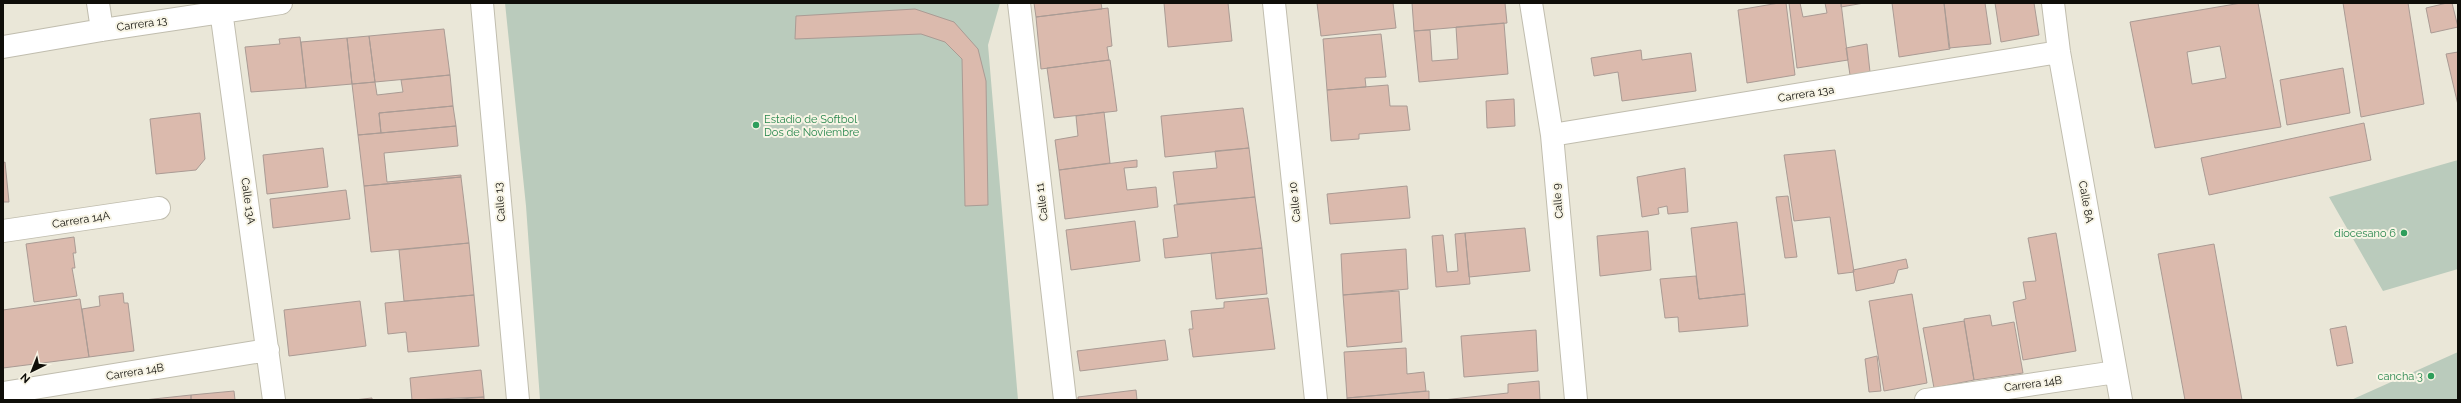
<svg xmlns="http://www.w3.org/2000/svg" width="2461" height="403" font-family="Raleway,sans-serif">
<style>
.green{fill:#bacbbc}
.building{fill:#dbbaad;stroke:#aa9b94;fill-rule:evenodd}
.lines{fill:none;stroke-linecap:round;stroke-linejoin:round}
.minor-casing{stroke:#c0bdae;stroke-width:24}
.minor{stroke:#fff;stroke-width:22}
.leisure-dot{fill:#2e9e5b;stroke:#f7f4e5;stroke-width:1.5}
.labels{text-anchor:middle;dominant-baseline:central;stroke-width:4;stroke-linejoin:round;paint-order:stroke}
.street-label{font-size:11px;fill:#0f0e09;stroke:#f7f4e5}
.leisure-label{font-size:11px;fill:#27864d;stroke:#f7f4e5;text-anchor:end}
</style>
<rect width="100%" height="100%" fill="#eae7d8"/>
<path class="green" d="M505 3H1000L988 45 1018 400H540L526 206Z
M2458 160V269L2383 291 2329 197Z
M2458 352V400H2351Z"/>
<path class="building" d="M1034 3H1101L1102 9 1036 17Z
M1164 3H1228L1232 41 1168 47Z
M1317 3H1393L1396 28 1321 36Z
M1412 3H1505L1507 23 1414 31Z
M1779 3H1786L1795 75 1747 83 1738 10Z
M1789 3H1800L1803 17 1827 13 1825 3H1841L1848 60 1797 68Z
M1841 3H1864L1841 7Z
M1892 3H1944L1950 49 1899 57Z
M1944 3H1985L1991 44 1949 48Z
M1995 3H2034L2039 35 2001 42Z
M2241 3H2258L2281 127 2155 148 2130 22ZM2220 46 2226 78 2192 84 2187 52Z
M2343 3H2408L2424 104 2361 117Z
M2447 3H2452L2458 27 2431 33 2426 8Z
M1108 8 1112 46 1107 47 1109 60 1041 69 1036 17Z
M915 9 954 22 978 49 986 81 988 205 965 206 962 59 945 42 921 34 795 39 796 16Z
M1504 23 1508 74 1419 82 1414 31 1430 30 1432 61 1458 59 1456 27Z
M444 29 450 75 375 82 369 36Z
M1381 34 1386 77 1365 78 1366 87 1327 90 1323 39Z
M369 36 375 82 352 84 347 38Z
M300 37 306 88 251 92 245 47 280 44 279 39Z
M347 38 352 84 306 88 301 42Z
M1867 44 1870 72 1850 75 1846 48Z
M1641 50 1642 60 1691 53 1696 91 1622 101 1618 72 1594 76 1591 58Z
M2458 52V105L2446 54Z
M1110 60 1117 111 1054 118 1047 68Z
M2343 68 2350 113 2287 125 2280 80Z
M450 75 453 106 379 113 381 133 358 135 352 84 375 82 377 95 403 92 401 80Z
M1388 85 1390 106H1407L1410 130 1359 134V139L1331 141 1327 90Z
M1514 99 1515 126 1487 128 1486 101Z
M453 106 456 126 381 133 379 113Z
M1243 108 1249 148 1165 157 1161 116Z
M1104 112 1110 163 1059 170 1055 140 1078 136 1076 116Z
M200 113 205 159 196 170 156 174 150 119Z
M2364 123 2371 160 2209 195 2201 158Z
M456 126 458 146 384 153 387 182 461 175V177L364 186 358 135Z
M323 148 328 187 267 194 263 155Z
M1249 148 1255 197 1177 204 1173 172 1217 168 1215 151Z
M1835 150 1854 272 1838 274 1830 217 1794 221 1784 155Z
M1137 160V167L1124 168 1127 190 1156 187 1158 207 1065 219 1059 170Z
M5 162 9 202H3V163Z
M1685 168 1688 212 1668 214 1667 206 1658 208 1659 214 1642 217 1637 177Z
M461 177 469 243 371 252 364 186Z
M1407 186 1410 218 1330 224 1327 194Z
M346 190 350 219 273 228 270 199Z
M1788 196 1797 257 1785 258 1776 197Z
M1255 197 1262 248 1165 258 1163 239 1178 237 1174 205Z
M1135 221 1140 261 1071 270 1066 230Z
M1737 222 1745 294 1699 299 1691 228Z
M1525 228 1530 271 1469 277 1465 233Z
M1648 231 1651 270 1600 276 1597 236Z
M1465 233 1470 284 1436 287 1432 236 1443 235 1447 272 1458 271 1455 234Z
M2056 233 2076 351 2023 360 2013 302 2026 299 2023 282 2036 281 2028 238Z
M74 237 76 253H73L75 268H72L77 296 34 302 26 244Z
M469 243 474 295 404 301 399 250Z
M2214 244 2242 400H2185L2158 254Z
M1262 248 1267 294 1216 299 1211 253Z
M1406 249 1408 289 1343 295 1341 254Z
M1906 259 1908 268 1898 270 1894 283 1856 291 1853 270Z
M1696 276 1699 299 1745 294 1748 326 1679 332 1678 317 1665 318 1660 279Z
M1399 291 1402 342 1347 347 1343 295Z
M123 293 124 303H128L134 351 89 357 82 309 100 306 99 296Z
M1912 294 1927 383 1884 391 1869 301Z
M474 295 479 346 408 352 406 332 388 334 385 303Z
M1268 298 1275 349 1193 357 1189 329H1193L1191 311 1224 308V302Z
M80 299 89 357 3 368V310Z
M360 301 366 346 289 356 284 310Z
M1990 315 1992 326 2014 322 2023 373 1974 380 1964 319Z
M1964 321 1974 380 1934 388 1923 328Z
M2346 326 2353 363 2337 366 2330 329Z
M1536 330 1538 371 1464 377 1461 336Z
M1165 340 1168 360 1080 371 1077 351Z
M1406 348 1407 374 1424 372 1426 391 1347 398 1344 352Z
M1877 356 1881 391 1869 392 1865 359Z
M481 370 484 397 412 400 410 378Z
M1539 381 1540 400H1443L1508 393V384Z
M1136 390 1137 400H1078V397Z
M234 391 235 400H191V395Z
M1429 391V400H1347V398Z
M191 395V400H144Z
M484 397V400H450Z
M372 398V400H354Z"/>
<g class="lines">
<g class="minor-casing">
<path id="minor" d="M98 3 102 30
M220 3 274 400
M482 3 518 400
M1019 3 1065 400
M1274 3 1316 400
M1531 3 1552 135 1576 400
M2053 3 2059 52 2121 400
M3 47 102 30 281 3
M1552 135 2059 52
M3 231 159 208
M3 393 268 350
M1926 400 2116 372"/>
</g>
<use href="#minor" class="minor"/>
</g>
<g class="leisure-dot">
<circle cx="756" cy="125" r="4"/>
<circle cx="2404" cy="233" r="4"/>
<circle cx="2431" cy="376" r="4"/>
</g>
<g class="labels">
<g class="street-label">
<text transform="translate(142 24) rotate(-8)">Carrera 13</text>
<text transform="translate(1806 94) rotate(-9)">Carrera 13a</text>
<text transform="translate(248 201) rotate(82)">Calle 13A</text>
<text transform="translate(1558 201) rotate(-95)">Calle 9</text>
<text transform="translate(500 202) rotate(-95)">Calle 13</text>
<text transform="translate(1042 202) rotate(-97)">Calle 11</text>
<text transform="translate(1295 202) rotate(-96)">Calle 10</text>
<text transform="translate(2086 202) rotate(80)">Calle 8A</text>
<text transform="translate(81 220) rotate(-9)">Carrera 14A</text>
<text transform="translate(135 372) rotate(-9)">Carrera 14B</text>
<text transform="translate(2033 384) rotate(-8)">Carrera 14B</text>
</g>
<g class="leisure-label">
<text x="764" y="119" text-anchor="start">Estadio de Softbol<tspan x="764" dy="13">Dos de Noviembre</tspan></text>
<text x="2396" y="233">diocesano 6</text>
<text x="2423" y="376">cancha 3</text>
</g>
</g>
<rect width="2461" height="403" fill="none" stroke="#0f0e09" stroke-width="8"/>
<g transform="translate(32 371) rotate(223)" stroke="#f7f4e5" stroke-width="3" paint-order="stroke">
<path d="M0-3L7 15L0 10L-7 15Z" fill="#0f0e09"/>
<text y="-6" font-size="11" font-weight="bold" text-anchor="middle" fill="#0f0e09">N</text>
</g>
</svg>
